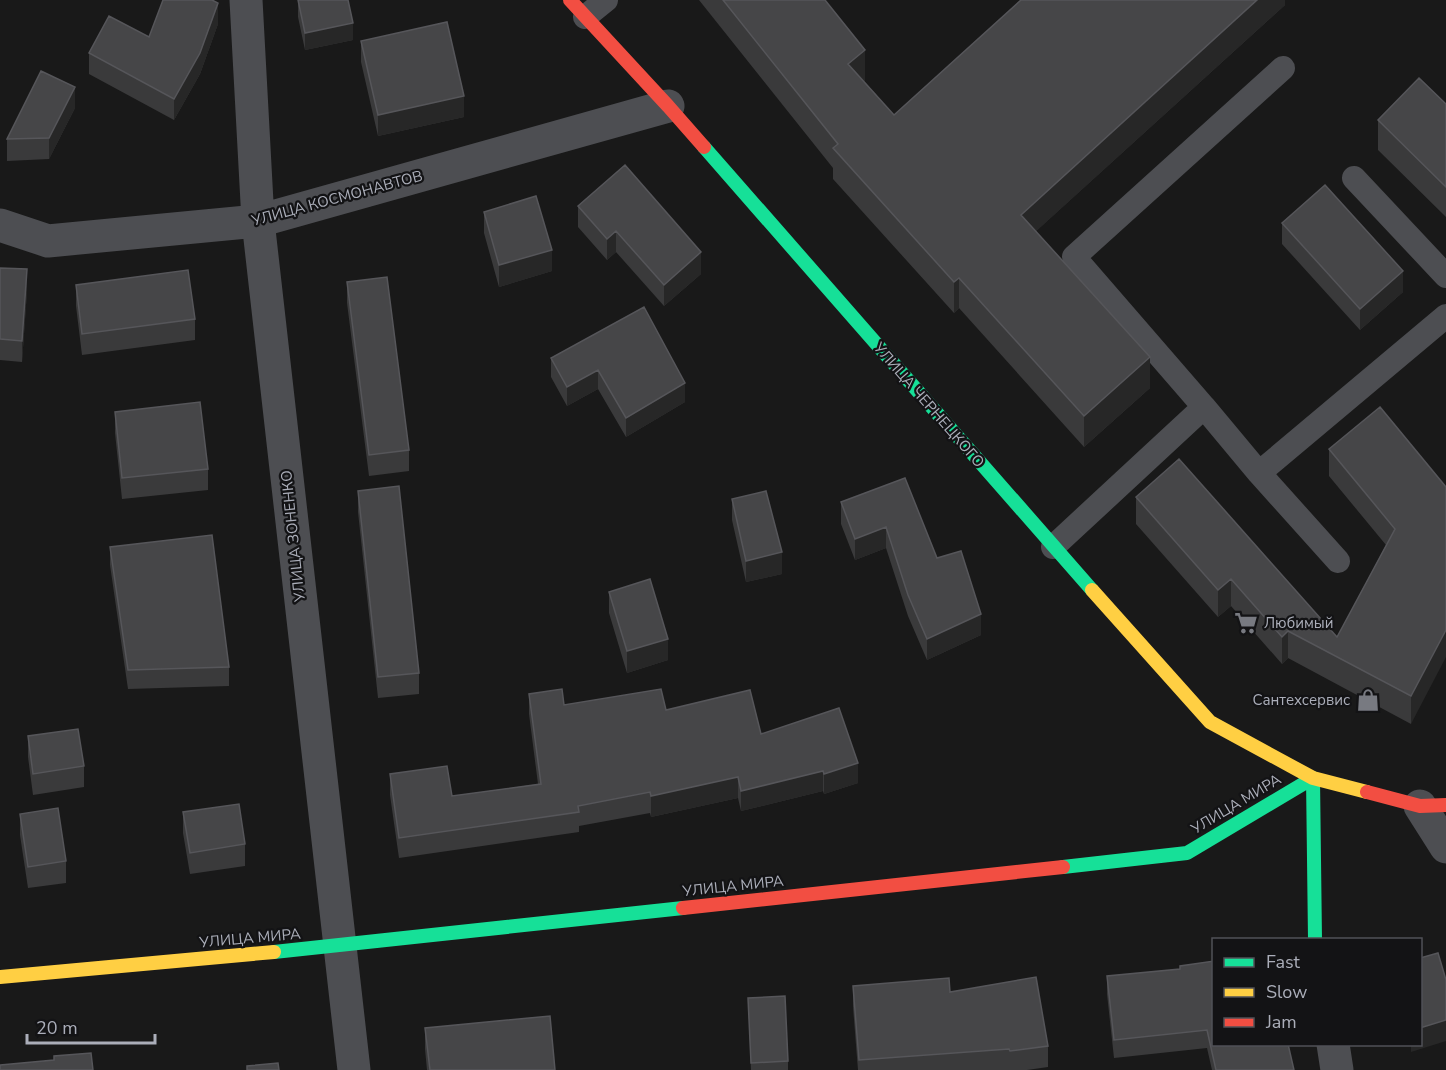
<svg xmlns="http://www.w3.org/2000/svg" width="1446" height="1070" font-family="'Nunito Sans',sans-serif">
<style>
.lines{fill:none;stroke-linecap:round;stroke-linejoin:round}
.lane{stroke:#4d4e52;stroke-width:24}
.street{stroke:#4d4e52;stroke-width:33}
.fast{stroke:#16e098;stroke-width:14}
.slow{stroke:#ffcf43;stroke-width:14}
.jam{stroke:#f24e42;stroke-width:14}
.wall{fill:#3a3a3b}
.shaded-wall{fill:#272727}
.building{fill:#464648;stroke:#56565a;stroke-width:1.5}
.labels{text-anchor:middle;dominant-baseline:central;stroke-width:4.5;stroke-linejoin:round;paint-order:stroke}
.street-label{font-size:15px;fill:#abaeb9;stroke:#131315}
.poi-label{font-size:15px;fill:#abaeb9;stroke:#131315;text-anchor:start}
</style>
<rect width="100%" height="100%" fill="#191919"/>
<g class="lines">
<path class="lane" d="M585 17 606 0
M1354 178 1446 276
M1204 407 1074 257 1283 68
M1259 473 1446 316
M1053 547 1204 407 1259 473 1338 561"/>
<path class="street" d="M246 0 258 221 354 1070
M0 225 48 241 258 221 668 106
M1420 806 1446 847
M1333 1044 1337 1070"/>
<path class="fast" d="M704 147 1092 590
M1313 778 1315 940
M1063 867 1187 853 1313 778
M274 952 683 908"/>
<path class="slow" d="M1092 590 1210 722 1313 778 1367 792
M0 977 274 952"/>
<path class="jam" d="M570 0 668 106 704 147
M1367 792 1420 806 1446 805
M683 908 1063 867"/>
</g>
<path class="wall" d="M298 0 353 40 305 50 298 17Z
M699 0H825L865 81H864L894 115 1285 0V5L1036 231 1150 388 1084 447 959 308 954 313 833 179V168Z
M218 24 200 74 174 120 89 74V53L149 37Z
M361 41 464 117 378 136 361 62Z
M1446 104V217L1378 150V120Z
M75 108 49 159 7 161V139Z
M578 206 701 274 664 306 616 252 607 260 578 227Z
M484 212 552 271 499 287 484 233Z
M1282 223 1403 292 1360 330 1282 244Z
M0 268 27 291 22 362 0 360Z
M347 282 409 450V471L369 476 347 303Z
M76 285 195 319V340L82 355 76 306Z
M644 307 685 402 626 437 598 389 567 406 551 377V358Z
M115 412 208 469V490L122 499 115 433Z
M1329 449 1446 487 1411 724 1288 658 1282 664 1231 606 1218 617 1136 524V497L1337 637 1386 545 1329 476Z
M905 478 937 558 981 635 927 660 908 616 886 548 855 560 841 524V502Z
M358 491 419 673V694L378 698 358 512Z
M732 499 782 574 746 582 732 520Z
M110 547 229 667V686L128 689 110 565Z
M609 592 668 660 627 673 609 613Z
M529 694 564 705 666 710 761 734 858 783 824 794 823 791 741 811 738 798 651 817 650 813 579 826V832L399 858 390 795V774L452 796 538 784 529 714Z
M28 736 84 766V787L33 795 28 757Z
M183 812 245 844V866L190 874 183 833Z
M20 814 66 861V883L28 888 20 835Z
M1180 969 1214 1044 1294 1070H1212L1207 1048 1114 1058 1107 994V976Z
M853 986 950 992 1048 1046V1067L1027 1070H858L853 1007Z
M748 998 788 1061V1070H751Z
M425 1028 555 1070H427L425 1049Z"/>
<path class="shaded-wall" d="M1257 0H1285V5L1021 245V215Z
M218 3V24L200 74 174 120V99Z
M353 23V40L305 50V33Z
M865 50V81L848 94V64Z
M75 87V108L49 159V138Z
M464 96V117L378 136V115Z
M616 231V252L607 260V239Z
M552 250V271L499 287V265Z
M701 252V274L664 306V285Z
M27 269V291L22 362V341Z
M1403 271V292L1360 330V309Z
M959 278V308L954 313V282Z
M1150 357V388L1084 447V416Z
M598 370V389L567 406V387Z
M685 383V402L626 437V418Z
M886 527V548L855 560V539Z
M782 552V574L746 582V561Z
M1231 579V606L1218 617V590Z
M981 614V635L927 660V639Z
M1446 630V657L1411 724V696Z
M1288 631V658L1282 664V637Z
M668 639V660L627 673V651Z
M858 763V783L824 794V774Z
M823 771V791L741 811V791Z
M738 777V798L651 817V796Z
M1446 1020V1041L1411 1052V1044H1420V1028Z"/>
<path class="building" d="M163 0H212L218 3 200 53 174 99 89 53 109 16 149 37Z
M298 0H348L353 23 305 33Z
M723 0H825L865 50 848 64 894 115 1021 0H1257L1021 215 1150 357 1084 416 959 278 954 282 833 148 838 144Z
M447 22 464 96 378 115 361 41Z
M41 71 75 87 49 138 7 139Z
M1419 78 1446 104V187L1378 120Z
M625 165 701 252 664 285 616 231 607 239 578 206Z
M1325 185 1403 271 1360 309 1282 223Z
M536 196 552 250 499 265 484 212Z
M0 268 27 269 22 341 0 339Z
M188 270 195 319 82 334 76 285Z
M387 277 409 450 369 455 347 282Z
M644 307 685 383 626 418 598 370 567 387 551 358Z
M200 402 208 469 122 478 115 412Z
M1380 407 1446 487V630L1411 696 1288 631 1282 637 1231 579 1218 590 1136 497 1179 459 1337 637 1395 529 1329 449Z
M905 478 937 558 961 551 981 614 927 639 908 595 886 527 855 539 841 502Z
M399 486 419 673 378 677 358 491Z
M766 491 782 552 746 561 732 499Z
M212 535 229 667 128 670 110 547Z
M650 579 668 639 627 651 609 592Z
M562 689 564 705 661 689 666 710 750 690 761 734 839 708 858 763 824 774 823 771 741 791 738 777 651 796 650 792 578 806 579 812 399 838 390 774 447 766 452 796 541 784 529 694Z
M78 729 84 766 33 774 28 736Z
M239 804 245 844 190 853 183 812Z
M58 808 66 861 28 867 20 814Z
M1438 953 1446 980V1020L1420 1028V958Z
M1214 961V1044H1288L1294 1070H1216L1207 1030 1114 1040 1107 976 1180 969V966Z
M1036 977 1048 1046 1010 1051 1009 1049 859 1060 853 986 949 978 950 992Z
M785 996 788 1061 751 1063 748 998Z
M550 1016 555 1070H430L425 1028Z
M91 1053 93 1070H0V1065L54 1060V1056Z
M278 1063 279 1070H247V1066Z"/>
<defs>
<g id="supermarket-bare" transform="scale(1.8)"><path d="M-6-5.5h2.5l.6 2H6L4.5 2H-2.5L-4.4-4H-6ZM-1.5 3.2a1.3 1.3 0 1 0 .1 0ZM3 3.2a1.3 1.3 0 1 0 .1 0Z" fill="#787a81" stroke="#131315" stroke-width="2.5" paint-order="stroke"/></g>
<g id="shop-bare" transform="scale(1.8)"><path d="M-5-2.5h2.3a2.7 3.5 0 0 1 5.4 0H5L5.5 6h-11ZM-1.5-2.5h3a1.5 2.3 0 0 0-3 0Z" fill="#787a81" stroke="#131315" stroke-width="2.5" paint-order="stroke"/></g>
</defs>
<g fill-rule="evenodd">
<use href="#supermarket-bare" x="1246" y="623"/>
<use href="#shop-bare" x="1368" y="700"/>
</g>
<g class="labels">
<g class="street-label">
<text transform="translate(337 198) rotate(-15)">УЛИЦА КОСМОНАВТОВ</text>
<text transform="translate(929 405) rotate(49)">УЛИЦА ЧЕРНЕЦКОГО</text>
<text transform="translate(293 536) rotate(-96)">УЛИЦА ЗОНЕНКО</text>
<text transform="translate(1236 804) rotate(-31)">УЛИЦА МИРА</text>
<text transform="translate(733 886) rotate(-6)">УЛИЦА МИРА</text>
<text transform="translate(250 938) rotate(-5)">УЛИЦА МИРА</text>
</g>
<g class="poi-label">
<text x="1264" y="623">Любимый</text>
<text x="1350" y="700" text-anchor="end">Сантехсервис</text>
</g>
</g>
<rect x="1212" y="938" width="210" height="108" fill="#131315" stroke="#505157" stroke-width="1.5"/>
<rect x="1224" y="958" width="30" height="9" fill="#16e098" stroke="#505157" stroke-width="1.5"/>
<text x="1266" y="968" font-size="18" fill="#abaeb9">Fast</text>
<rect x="1224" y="988" width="30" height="9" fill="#ffcf43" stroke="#505157" stroke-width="1.5"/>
<text x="1266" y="998" font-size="18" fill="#abaeb9">Slow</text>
<rect x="1224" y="1018" width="30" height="9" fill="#f24e42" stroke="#505157" stroke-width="1.5"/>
<text x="1266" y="1028" font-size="18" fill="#abaeb9">Jam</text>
<path d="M27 1034v9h128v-9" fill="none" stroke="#abaeb9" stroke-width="3"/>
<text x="36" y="1034" font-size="18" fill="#abaeb9" stroke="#131315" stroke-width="4.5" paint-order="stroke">20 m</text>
</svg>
